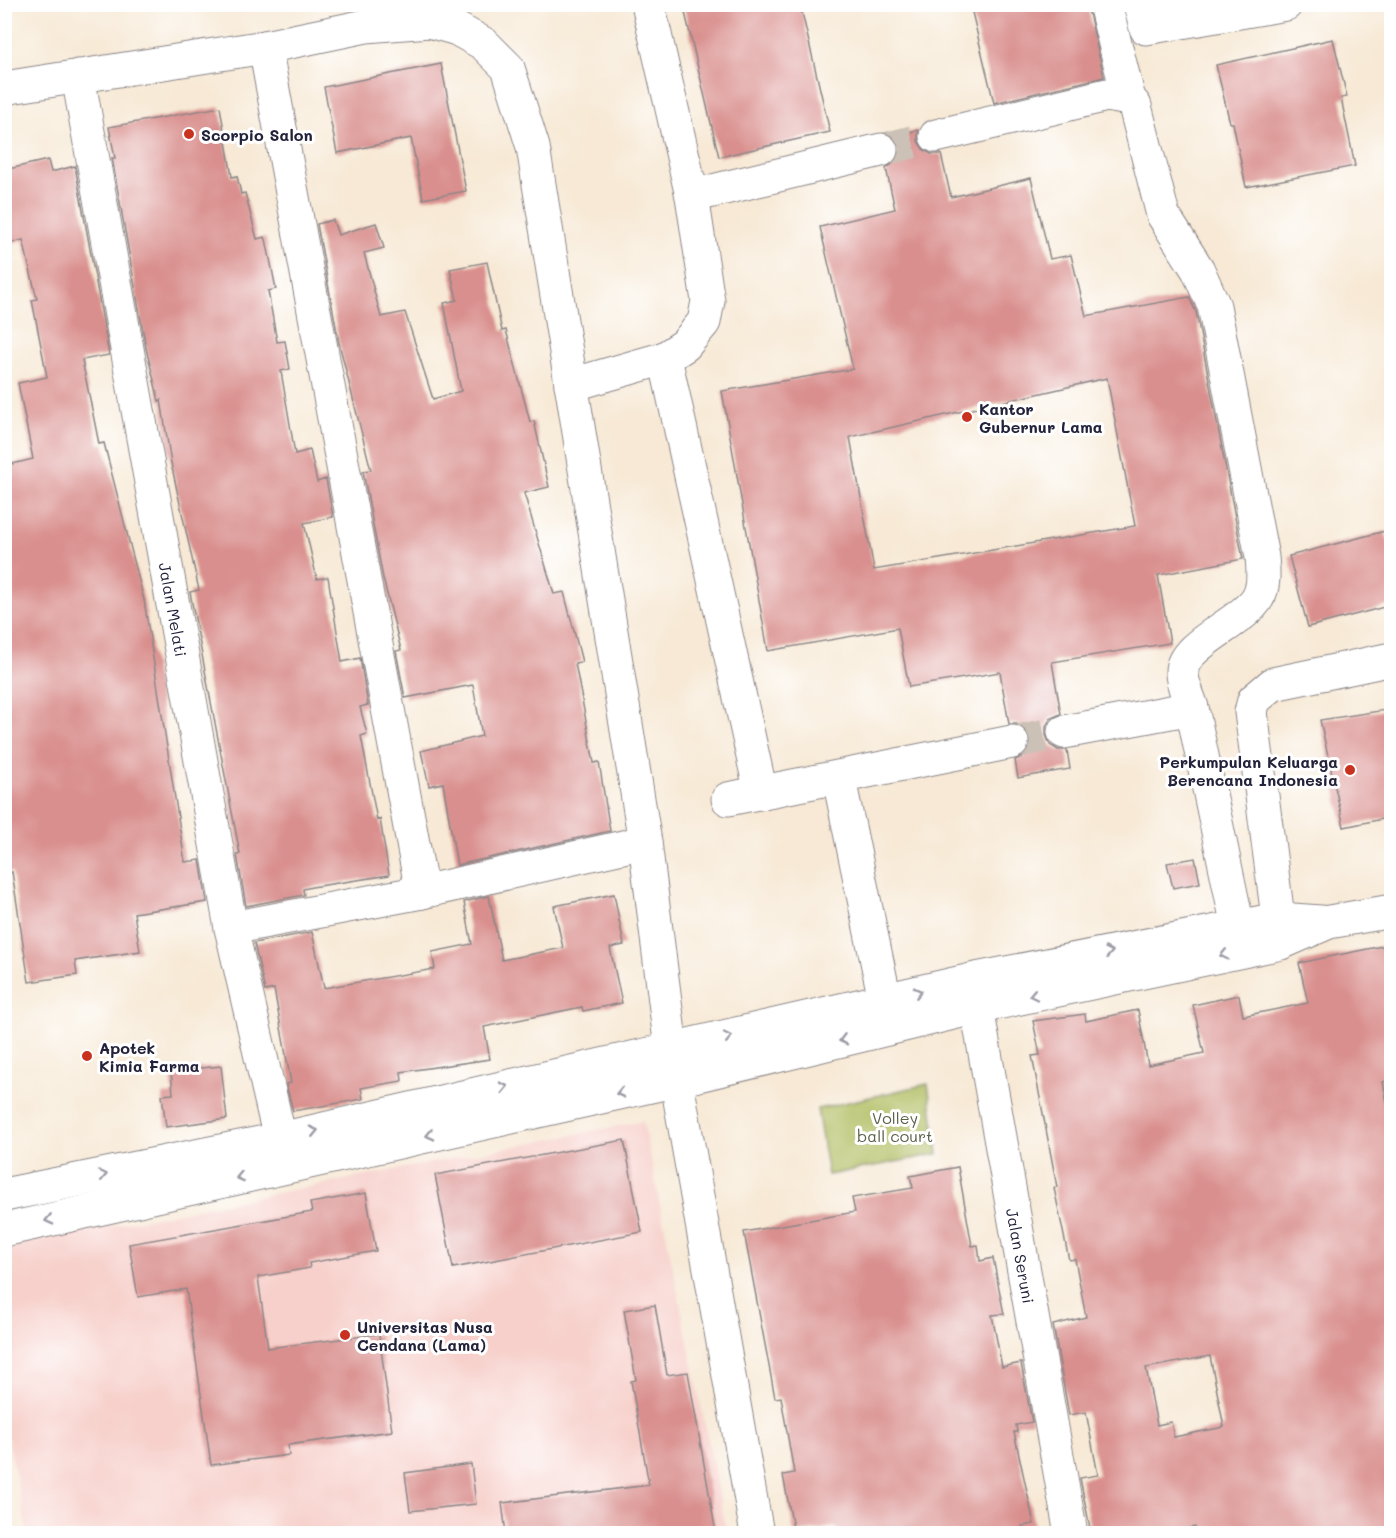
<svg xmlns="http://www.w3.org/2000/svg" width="1396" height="1538" font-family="Mali,sans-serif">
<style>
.built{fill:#f7d0cb}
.green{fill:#b0bc5e;stroke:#696f4c;stroke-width:1.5}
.building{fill:#d98f8d;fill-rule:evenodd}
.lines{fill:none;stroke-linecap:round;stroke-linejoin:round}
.minor-tunnel{stroke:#ccc1b6;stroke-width:33;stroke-dasharray:33 16;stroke-linecap:butt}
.minor-casing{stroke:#8c8688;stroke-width:35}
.minor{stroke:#fff;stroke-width:33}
.oneway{stroke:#9c9ca7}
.poi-dot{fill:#c8321e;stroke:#fff;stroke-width:2}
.labels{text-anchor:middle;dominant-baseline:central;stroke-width:6;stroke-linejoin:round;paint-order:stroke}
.poi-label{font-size:16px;font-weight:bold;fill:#22223b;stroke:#fff;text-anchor:start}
.street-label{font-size:16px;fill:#22223b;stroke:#fff}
.park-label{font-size:16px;fill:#5b6049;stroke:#fff}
</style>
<rect width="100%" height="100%" fill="#fff"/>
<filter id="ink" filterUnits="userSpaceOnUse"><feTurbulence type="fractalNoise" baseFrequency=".0167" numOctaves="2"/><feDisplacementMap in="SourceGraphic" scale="12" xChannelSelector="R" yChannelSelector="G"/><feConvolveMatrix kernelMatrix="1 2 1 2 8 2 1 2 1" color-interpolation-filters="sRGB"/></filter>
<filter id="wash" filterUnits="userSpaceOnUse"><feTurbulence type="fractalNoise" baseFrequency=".008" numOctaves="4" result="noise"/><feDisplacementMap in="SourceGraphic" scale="24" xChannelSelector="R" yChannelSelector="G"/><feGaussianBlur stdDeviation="1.35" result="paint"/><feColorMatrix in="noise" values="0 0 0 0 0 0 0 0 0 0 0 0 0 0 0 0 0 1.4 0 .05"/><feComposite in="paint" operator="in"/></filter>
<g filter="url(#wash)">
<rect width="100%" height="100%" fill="#f7e9d5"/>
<path class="built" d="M643 1121 727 1533H27L5 1423 4 1247Z"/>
<path class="green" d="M928 1084 938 1154 828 1175 817 1109Z"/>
<g id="blocks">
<path class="building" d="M683 4H800L830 132 719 157Z
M970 4H1087L1104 77 994 103Z
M1333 39 1347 97 1341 98 1355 166 1246 187 1233 123H1230L1216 65Z
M441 64 466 191 423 199 411 138 337 153 324 87Z
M220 107 232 177 237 176 241 194 245 193 257 239 264 237 266 239 276 289 268 291 277 342 285 341 290 369 281 371 295 454 310 450 317 482 326 479 333 517 304 523 317 579 328 577 342 662 360 658 368 705 360 707 367 734 361 736 377 820 380 819 389 875 312 887 303 889 304 895 246 906 237 855 240 854 190 592 199 590 171 463 161 400 159 401 146 348 112 158H115L109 127Z
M918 130V141L923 149 931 154H941L951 197 1031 178 1050 259 1071 255 1086 316 1189 297 1196 312 1243 559 1158 575 1170 643 1052 662 1061 714 1051 718 1046 726V735L1050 745 1058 750H1067L1070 769 1018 778 1015 760 1025 756 1030 747V739L1026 729 1017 724H1009L1000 672 909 687 898 628 768 651 722 391 853 369 820 227 895 209 886 168 894 163 899 155V145L893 136ZM1107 378 1135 526 874 570 850 437Z
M48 160 51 172 75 166 109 355 82 360 99 444 104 443 144 600 185 862 200 860 207 902 134 913 140 951 75 961 77 975 29 982 12 872 4 874V466L33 459 18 383 47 377 32 300 37 299 23 240 4 245V170Z
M333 220 338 235 376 223 384 248 364 253 381 317 405 312 433 399 461 391 444 303 457 300 450 269 487 262 502 331 506 330 530 422 534 421 549 487 524 493 554 594 564 592 582 662 575 663 594 763 599 762 610 831 457 865 443 783 429 786 421 751 482 736 473 685 405 698 396 651 401 650 383 578 363 471 371 470 339 343 317 224Z
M1385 531 1392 553V605L1308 627 1289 556Z
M1392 709V817L1344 827 1320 720Z
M1195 858 1200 883 1173 888 1167 863Z
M614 894 624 945 610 948 622 1003 583 1011 582 1007 484 1027 490 1059 401 1072 402 1081 361 1088 363 1099 293 1111 286 1084 291 1083 274 989 265 991 254 943 312 932 324 988 435 969 432 952 472 944 464 902 489 896 502 960 563 948 554 906Z
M1392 944V1080L1383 1082 1392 1128V1533H1196L1195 1527 1159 1533H1091L1080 1478 1098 1475 1086 1412 1069 1415 1053 1325 1086 1317 1075 1259 1069 1260 1054 1188 1057 1187 1032 1056 1040 1055 1033 1021 1085 1014 1086 1021 1138 1010 1148 1065 1204 1053 1193 1005 1239 995 1243 1016 1308 1003 1299 963ZM1210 1356 1224 1427 1174 1437 1171 1422 1157 1425 1146 1368Z
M221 1066 227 1119 166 1127 162 1095 173 1094 171 1071Z
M624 1140 642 1232 453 1268 435 1175Z
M958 1167 972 1246 978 1245 980 1261 993 1258 1004 1314 992 1315 1002 1367 1021 1363 1032 1422 1016 1425 1017 1432H1014L1034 1524 1022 1526 1023 1533H838L836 1527 794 1533 783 1475 794 1473 781 1397 775 1398 744 1232 855 1212 852 1198 913 1188 910 1176Z
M366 1193 376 1251 309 1263 310 1268 258 1277 268 1348 379 1334 392 1431 288 1445 289 1455 211 1465 186 1289 138 1297 129 1244 312 1212 310 1203Z
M655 1305 667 1375 688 1372 716 1533H506L502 1503 649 1485 631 1381 636 1380 624 1310Z
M471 1464 476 1504 410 1511 405 1473Z"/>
</g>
</g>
<g filter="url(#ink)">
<use href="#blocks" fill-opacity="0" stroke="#8c8688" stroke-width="1.5"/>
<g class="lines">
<path class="minor-tunnel" d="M881 150 936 136
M1012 742 1064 732"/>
<g class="minor-casing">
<g id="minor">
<path d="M1105 4 1129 99"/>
<path d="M1140 4 1146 28 1286 4"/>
<path d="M265 47 422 892"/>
<path id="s1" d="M78 76 231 928 280 1139"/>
<path d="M4 88 265 47 366 26 429 21 457 29 484 44 508 68 533 147 645 842 671 1049 757 1534"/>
<path d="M936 136 1107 95 1129 99 1135 106 1163 215 1198 270 1214 306 1262 557C1263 569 1265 586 1258 597 1244 623 1180 644 1182 673 1182 684 1189 697 1192 708"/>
<path d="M692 196 881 150"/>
<path d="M665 358 761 793"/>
<path d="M571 385 665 358 685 345 704 322 708 301 692 196 648 4"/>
<path d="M1064 732 1192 708 1238 927"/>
<path d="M839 779 885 1000"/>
<path d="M728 799 1012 742"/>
<path d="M231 928 422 892 645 842"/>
<path d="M1281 940 1251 712 1254 700 1273 684 1392 659"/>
<path id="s2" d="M973 986 1071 1534"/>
<path d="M4 1195 280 1139 971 980 1278 919 1321 922"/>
<path d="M4 1230 678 1080 978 1007 1281 943 1329 922 1392 911"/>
</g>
</g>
<use href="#minor" class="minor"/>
</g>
<defs><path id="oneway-chevron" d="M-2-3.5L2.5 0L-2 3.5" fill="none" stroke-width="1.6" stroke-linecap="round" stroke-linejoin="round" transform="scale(1.5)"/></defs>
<g class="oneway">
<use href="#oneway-chevron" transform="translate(1109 952) rotate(-11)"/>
<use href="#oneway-chevron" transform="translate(1224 955) rotate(168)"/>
<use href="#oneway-chevron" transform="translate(918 992) rotate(-14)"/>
<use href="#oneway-chevron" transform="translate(1033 995) rotate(168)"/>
<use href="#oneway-chevron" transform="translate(728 1037) rotate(-12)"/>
<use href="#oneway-chevron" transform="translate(843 1040) rotate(166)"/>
<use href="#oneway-chevron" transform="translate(504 1087) rotate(-13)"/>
<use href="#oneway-chevron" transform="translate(620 1093) rotate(167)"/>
<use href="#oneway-chevron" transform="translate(314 1131) rotate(-13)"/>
<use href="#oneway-chevron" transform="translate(430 1135) rotate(167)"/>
<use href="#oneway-chevron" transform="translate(103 1175) rotate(-12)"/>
<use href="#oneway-chevron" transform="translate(240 1177) rotate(167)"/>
<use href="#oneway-chevron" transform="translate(49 1220) rotate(167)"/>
</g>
</g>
<g class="poi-dot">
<circle cx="189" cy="134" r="6"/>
<circle cx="967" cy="417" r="6"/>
<circle cx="1350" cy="770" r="6"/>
<circle cx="87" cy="1056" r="6"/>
<circle cx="345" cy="1335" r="6"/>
</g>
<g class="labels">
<g class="poi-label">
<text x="201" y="134">Scorpio Salon</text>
<text x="979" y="408">Kantor<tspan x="979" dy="18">Gubernur Lama</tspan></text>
<text x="1338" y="761" text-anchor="end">Perkumpulan Keluarga<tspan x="1338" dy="18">Berencana Indonesia</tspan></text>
<text x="99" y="1047">Apotek<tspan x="99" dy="18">Kimia Farma</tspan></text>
<text x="357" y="1326">Universitas Nusa<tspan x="357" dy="18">Cendana (Lama)</tspan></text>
</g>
<g class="street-label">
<text stroke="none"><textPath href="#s1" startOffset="542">Jalan Melati</textPath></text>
<text stroke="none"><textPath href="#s2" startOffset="274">Jalan Seruni</textPath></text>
</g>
<g class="park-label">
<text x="895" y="1117">Volley<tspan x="895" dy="18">ball court</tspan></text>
</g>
</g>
<rect width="1396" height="1538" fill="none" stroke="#fff" stroke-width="24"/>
</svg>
